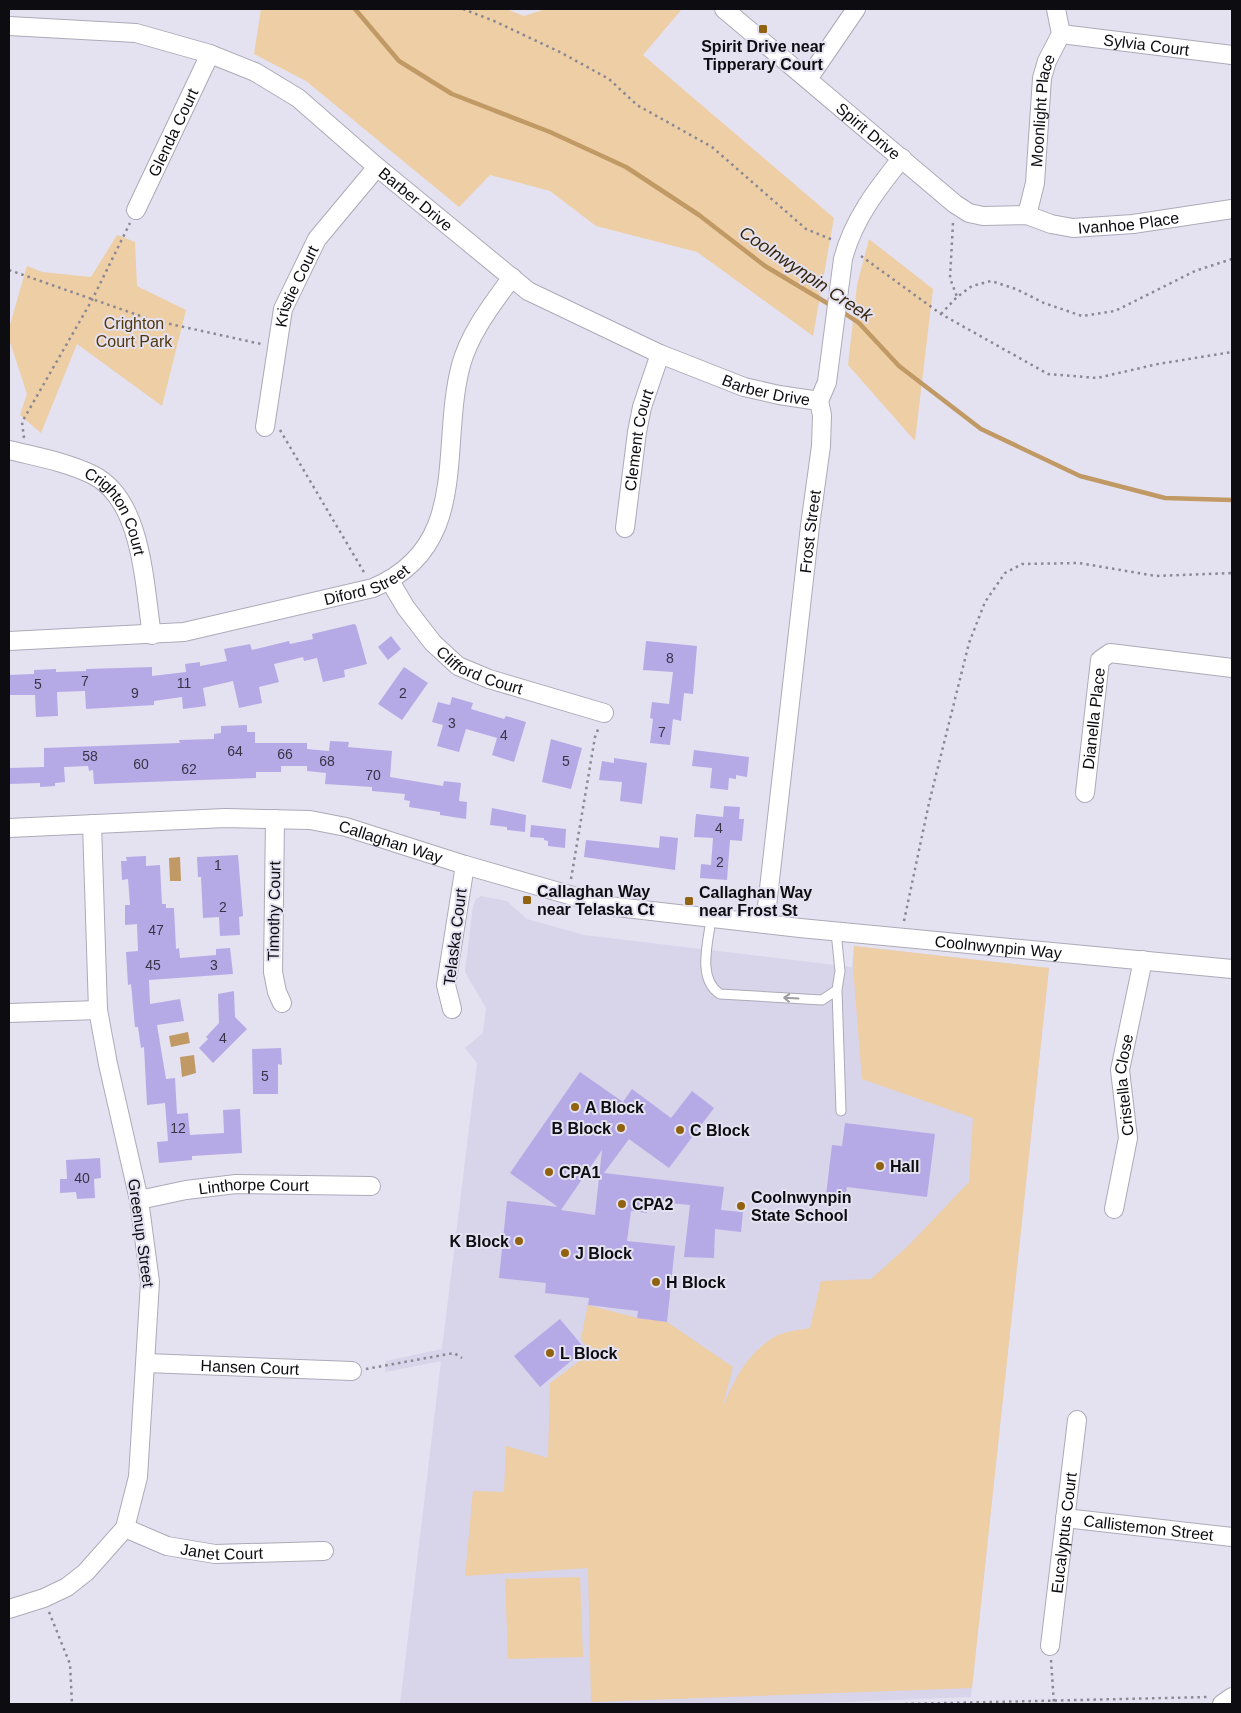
<svg xmlns="http://www.w3.org/2000/svg" width="1241" height="1713" font-family="Arial,sans-serif">
<style>
.built{fill:#d8d4ea}
.green{fill:#edcea5}
.water{fill:#c09964}
.lines{fill:none;stroke-linecap:round;stroke-linejoin:round}
.stream{stroke:#c09964;stroke-width:4.5}
.building{fill:#b5aae5;fill-rule:evenodd}
.lane-casing{stroke:#acaab8;stroke-width:11}
.street-casing{stroke:#acaab8;stroke-width:20}
.path{stroke:#8a8893;stroke-width:2.5;stroke-dasharray:2.5 4;stroke-linecap:butt}
.lane{stroke:#fff;stroke-width:9}
.street{stroke:#fff;stroke-width:18}
.oneway{stroke:#9e9ea0}
.poi-dot{fill:#91620f;stroke:#e4e2f1;stroke-width:2}
.labels{text-anchor:middle;dominant-baseline:central;stroke-width:4;stroke-linejoin:round;paint-order:stroke}
.number-label{font-size:14px;fill:#373446}
.street-label{font-size:16px;fill:#0d0d11;stroke:#e4e2f1}
.poi-label{font-size:16px;font-weight:bold;fill:#0d0d11;stroke:#e4e2f1;text-anchor:start}
.park-label{font-size:16px;fill:#52370b;stroke:#e4e2f1}
.water-label{font-size:18px;font-style:italic;fill:#38270e;stroke:#e4e2f1}
</style>
<rect width="100%" height="100%" fill="#e4e2f1"/>
<path class="built" d="M481 896 507 901 527 919 584 935 852 967 854 946 1049 968 971 1697 792 1704H400L441 1361 385 1372 386 1361 442 1349 477 1063 465 1048 483 1033 486 1008 465 972 473 906 476 899Z"/>
<path class="green" d="M261 9H506L524 16 546 9H682L643 55 834 218 813 336 697 252 596 226 550 191 490 175 459 207 306 81 254 54Z
M117 235 135 242 137 286 186 310 162 406 77 344 41 433 20 415 27 394 9 339V328L27 266 42 272 91 277Z
M869 239 933 289 915 441 848 365 857 285Z
M854 946 1049 968 972 1688 591 1702 588 1568 465 1576 473 1491 504 1492 506 1446 548 1458 550 1383 584 1358 586 1347 581 1338 588 1305 637 1318 667 1322 733 1367 722 1409C734 1380 747 1353 776 1336 786 1331 800 1330 810 1328L821 1281 871 1279 908 1246 969 1182 973 1118 862 1079 853 967Z
M580 1577 583 1657 508 1659 505 1579Z"/>
<path class="water" d="M180 857 181 881H170L169 858Z
M188 1032 190 1043 171 1047 169 1036Z
M194 1055 196 1073 182 1077 180 1057Z"/>
<g class="lines">
<path class="stream" d="M355 9 399 61 452 94 550 132 626 167 699 215 765 266 832 306
M841 311 859 323 899 366 981 429 1080 476 1165 498 1232 500"/>
</g>
<path class="building" d="M354 624 356 625 367 664 344 670 345 677 323 682 317 658 304 661 303 657 274 664 279 682 259 687 262 703 239 708 233 681 203 688 206 706 183 709 182 697 154 701V705L86 709 85 691 57 692 58 716 36 717 35 695H9V675L34 674V670L56 669V672L86 671V669L152 667V676L186 672 185 664 200 662V666L227 661 224 649 250 644 252 650 289 641 290 644 313 639 312 634Z
M391 636 401 649 388 660 378 647Z
M646 641 697 646 693 694 684 693 681 721 673 719 670 745 650 743 653 719 650 718 652 702 669 704 673 672 643 670Z
M404 667 428 683 402 720 378 704Z
M452 697 473 703 471 709 504 719 506 716 526 722 514 762 492 755 497 738 466 729 459 752 437 746 443 725 432 722 438 702 450 705Z
M247 725V732H255V743H307V749L329 751 330 741 349 742 348 747 392 751 390 777 443 786 444 781 461 783 459 801 467 802 466 819 440 815V812L409 807 410 801 404 800 405 794 372 791V787L325 784 326 773 307 771V766H281V772H256V778L94 784 93 770 89 771 88 766 64 767 65 782 55 783V786L40 787V783L9 784V768L44 767V748L180 743 179 740 214 739V734L221 733V726Z
M551 739 582 748 571 789 542 782Z
M694 750 749 757 747 777 736 775V779L729 778 728 790 710 788 712 768 692 766Z
M614 758 647 763 642 804 620 801 622 782 599 780 602 761 614 763Z
M724 806 740 807 739 819H744L742 841 730 840 727 880 700 878 701 864 711 865 713 838 694 837 696 814 723 817Z
M492 808 526 815 525 832 507 830V827L490 825Z
M531 825 566 829 565 848 548 846V841L544 840V838L530 837Z
M660 836 678 838 675 870 584 857 586 840 659 848Z
M238 855 243 916 239 917 240 935 220 936 219 917 203 918 201 877H198L197 857Z
M146 856V866L160 865 162 904H166V908H174L176 949 179 948 180 958 216 955V949L230 948 233 974 149 980 150 1004 180 999 184 1021 157 1025 166 1079 175 1078 177 1114 188 1113 190 1135 224 1133 223 1110 240 1109 242 1153 192 1156V1160L159 1163 157 1142 168 1141 165 1103 147 1105 144 1047 141 1048 138 1027H135L131 984 128 985 126 952 138 951 137 924 125 925V905H130L128 879 122 880 121 861H127L126 857Z
M234 991 235 1017 247 1029 213 1063 199 1048 208 1039 206 1037 219 1023 218 994Z
M281 1048 282 1065 278 1064V1094H253L252 1049Z
M580 1072 623 1102 632 1089 671 1118 692 1091 714 1108 669 1168 629 1139 604 1173 724 1187 721 1210 743 1212 741 1232 715 1229 714 1258 684 1257 690 1205 649 1201 647 1213 631 1211 627 1241 675 1246 667 1322 637 1318 638 1311 588 1305 589 1298 545 1293 546 1283 499 1278 507 1201 558 1207 510 1173ZM602 1150 595 1215 561 1210 563 1207Z
M845 1123 935 1134 927 1197 847 1187 845 1197 826 1195 832 1145 842 1146Z
M100 1158 101 1178 94 1179 95 1198 77 1199 76 1192 60 1193V1179H67L66 1160Z
M560 1319 585 1349 540 1387 514 1356Z"/>
<g class="lines">
<g class="lane-casing">
<path id="lane" d="M711 919C708 943 697 979 720 994L822 1000 837 990
M836 932 840 971 837 990 841 1111"/>
</g>
<g class="street-casing">
<g id="street">
<path id="s1" d="M724 9 955 204 969 213 983 216 1027 215 1051 224 1073 228 1133 224 1232 209"/>
<path id="s2" d="M9 26 136 33 210 54 255 72 298 98 377 167 528 291 660 354 744 387 779 395 819 401"/>
<path id="s3" d="M1061 34 1232 55"/>
<path d="M808 79 856 9"/>
<path id="s4" d="M136 210 210 54"/>
<path id="s5" d="M1027 215 1035 183 1042 78 1047 61 1061 34 1056 9"/>
<path id="s6" d="M265 427 283 309 317 239 377 167"/>
<path id="s7" d="M9 450C37 457 67 462 93 475 143 500 144 586 152 635"/>
<path id="s8" d="M625 528 637 432 642 407 660 354"/>
<path id="s9" d="M390 581 406 608 433 643 458 666 489 679 604 713"/>
<path id="s10" d="M9 641 184 632 373 588C472 546 439 448 461 365 470 332 492 305 512 277"/>
<path id="s11" d="M1085 793 1100 660 1110 653 1232 668"/>
<path d="M275 819 273 972 277 992 282 1003"/>
<path id="s12" d="M9 828 225 818 310 820 346 827 465 865 608 906 800 928 1232 969"/>
<path id="s13" d="M765 924 810 526 821 446 822 415 819 401 827 382 843 259C853 220 877 189 902 158"/>
<path d="M452 1009 446 985 465 865"/>
<path d="M9 1013 98 1010"/>
<path id="s14" d="M139 1200 186 1190 236 1184 371 1186"/>
<path id="s15" d="M1114 1209 1128 1138 1120 1070 1143 960"/>
<path id="s16" d="M146 1363 352 1371"/>
<path id="s17" d="M1065 1518 1232 1537"/>
<path id="s18" d="M125 1528 167 1546 215 1554 324 1551"/>
<path d="M9 1609 44 1598 67 1587 86 1572 125 1528 138 1477 150 1282 139 1200 108 1064 98 1010 92 824"/>
<path id="s19" d="M1050 1646 1077 1420"/>
<path d="M1222 1704 1232 1697"/>
</g>
</g>
<path class="path" d="M463 9 494 21 560 52 609 79 637 105 712 147 806 229 833 240
M953 223 950 278 957 297
M861 256 941 314 1048 374 1097 378 1158 364 1232 352
M9 270 152 320 261 344
M941 314 957 297 972 286 991 281 1016 289 1044 303 1082 316 1115 311 1195 271 1232 259
M280 430 365 574
M24 438 22 422 92 300 130 223
M571 879 595 737 599 727
M904 921 929 803 969 643 985 602 1005 573 1022 564 1079 563 1156 576 1232 573
M366 1369 454 1353 462 1358
M49 1612 70 1664 72 1704
M1051 1660 1054 1704
M905 1704 1208 1697"/>
<use href="#lane" class="lane"/>
<use href="#street" class="street"/>
</g>
<defs><path id="oneway-shaft" d="M-6 0H5M1.5-3L5.5 0L1.5 3" fill="none" stroke-width="1.6" stroke-linecap="round" stroke-linejoin="round" transform="scale(1.25)"/></defs>
<use class="oneway" href="#oneway-shaft" transform="translate(791 998) rotate(-177)"/>
<g class="poi-dot">
<rect x="758" y="24" width="10" height="10" rx="2.5"/>
<rect x="522" y="895" width="10" height="10" rx="2.5"/>
<rect x="684" y="896" width="10" height="10" rx="2.5"/>
<circle cx="575" cy="1107" r="5"/>
<circle cx="621" cy="1128" r="5"/>
<circle cx="680" cy="1130" r="5"/>
<circle cx="880" cy="1166" r="5"/>
<circle cx="549" cy="1172" r="5"/>
<circle cx="622" cy="1204" r="5"/>
<circle cx="741" cy="1206" r="5"/>
<circle cx="519" cy="1241" r="5"/>
<circle cx="565" cy="1253" r="5"/>
<circle cx="656" cy="1282" r="5"/>
<circle cx="550" cy="1353" r="5"/>
</g>
<g class="labels">
<g class="number-label">
<text x="670" y="658">8</text>
<text x="85" y="681">7</text>
<text x="184" y="683">11</text>
<text x="38" y="684">5</text>
<text x="135" y="693">9</text>
<text x="403" y="693">2</text>
<text x="452" y="723">3</text>
<text x="662" y="732">7</text>
<text x="504" y="735">4</text>
<text x="235" y="751">64</text>
<text x="285" y="754">66</text>
<text x="90" y="756">58</text>
<text x="327" y="761">68</text>
<text x="566" y="761">5</text>
<text x="141" y="764">60</text>
<text x="189" y="769">62</text>
<text x="373" y="775">70</text>
<text x="719" y="828">4</text>
<text x="720" y="862">2</text>
<text x="218" y="865">1</text>
<text x="223" y="907">2</text>
<text x="156" y="930">47</text>
<text x="153" y="965">45</text>
<text x="214" y="965">3</text>
<text x="223" y="1038">4</text>
<text x="265" y="1076">5</text>
<text x="178" y="1128">12</text>
<text x="82" y="1178">40</text>
</g>
<g class="street-label">
<text stroke="none"><textPath href="#s3" startOffset="86">Sylvia Court</textPath></text>
<text stroke="none"><textPath href="#s5" startOffset="106">Moonlight Place</textPath></text>
<text stroke="none"><textPath href="#s1" startOffset="189">Spirit Drive</textPath></text>
<text stroke="none"><textPath href="#s4" startOffset="86">Glenda Court</textPath></text>
<text stroke="none"><textPath href="#s2" startOffset="458">Barber Drive</textPath></text>
<text stroke="none"><textPath href="#s1" startOffset="481">Ivanhoe Place</textPath></text>
<text stroke="none"><textPath href="#s6" startOffset="145">Kristie Court</textPath></text>
<text stroke="none"><textPath href="#s2" startOffset="862">Barber Drive</textPath></text>
<text stroke="none"><textPath href="#s8" startOffset="89">Clement Court</textPath></text>
<text stroke="none"><textPath href="#s7" startOffset="132">Crighton Court</textPath></text>
<text stroke="none"><textPath href="#s13" startOffset="395">Frost Street</textPath></text>
<text stroke="none"><textPath href="#s10" startOffset="364">Diford Street</textPath></text>
<text stroke="none"><textPath href="#s9" startOffset="131">Clifford Court</textPath></text>
<text stroke="none"><textPath href="#s11" startOffset="75">Dianella Place</textPath></text>
<text stroke="none"><textPath href="#s12" startOffset="385">Callaghan Way</textPath></text>
<text transform="translate(274 911) rotate(-89)">Timothy Court</text>
<text transform="translate(455 937) rotate(-83)">Telaska Court</text>
<text stroke="none"><textPath href="#s12" startOffset="1004">Coolnwynpin Way</textPath></text>
<text stroke="none"><textPath href="#s15" startOffset="126">Cristella Close</textPath></text>
<text stroke="none"><textPath href="#s14" startOffset="116">Linthorpe Court</textPath></text>
<text transform="translate(141 1233) rotate(82)">Greenup Street</text>
<text stroke="none"><textPath href="#s16" startOffset="104">Hansen Court</textPath></text>
<text stroke="none"><textPath href="#s17" startOffset="84">Callistemon Street</textPath></text>
<text stroke="none"><textPath href="#s19" startOffset="114">Eucalyptus Court</textPath></text>
<text stroke="none"><textPath href="#s18" startOffset="101">Janet Court</textPath></text>
</g>
<g class="poi-label">
<text x="763" y="46" text-anchor="middle">Spirit Drive near<tspan x="763" dy="18">Tipperary Court</tspan></text>
<text x="537" y="891">Callaghan Way<tspan x="537" dy="18">near Telaska Ct</tspan></text>
<text x="699" y="892">Callaghan Way<tspan x="699" dy="18">near Frost St</tspan></text>
<text x="585" y="1107">A Block</text>
<text x="611" y="1128" text-anchor="end">B Block</text>
<text x="690" y="1130">C Block</text>
<text x="890" y="1166">Hall</text>
<text x="559" y="1172">CPA1</text>
<text x="751" y="1197">Coolnwynpin<tspan x="751" dy="18">State School</tspan></text>
<text x="632" y="1204">CPA2</text>
<text x="509" y="1241" text-anchor="end">K Block</text>
<text x="575" y="1253">J Block</text>
<text x="666" y="1282">H Block</text>
<text x="560" y="1353">L Block</text>
</g>
<g class="park-label">
<text x="134" y="323">Crighton<tspan x="134" dy="18">Court Park</tspan></text>
</g>
<g class="water-label">
<text transform="translate(806 274) rotate(34)">Coolnwynpin Creek</text>
</g>
</g>
<rect width="1241" height="1713" fill="none" stroke="#0d0d11" stroke-width="20"/>
</svg>
